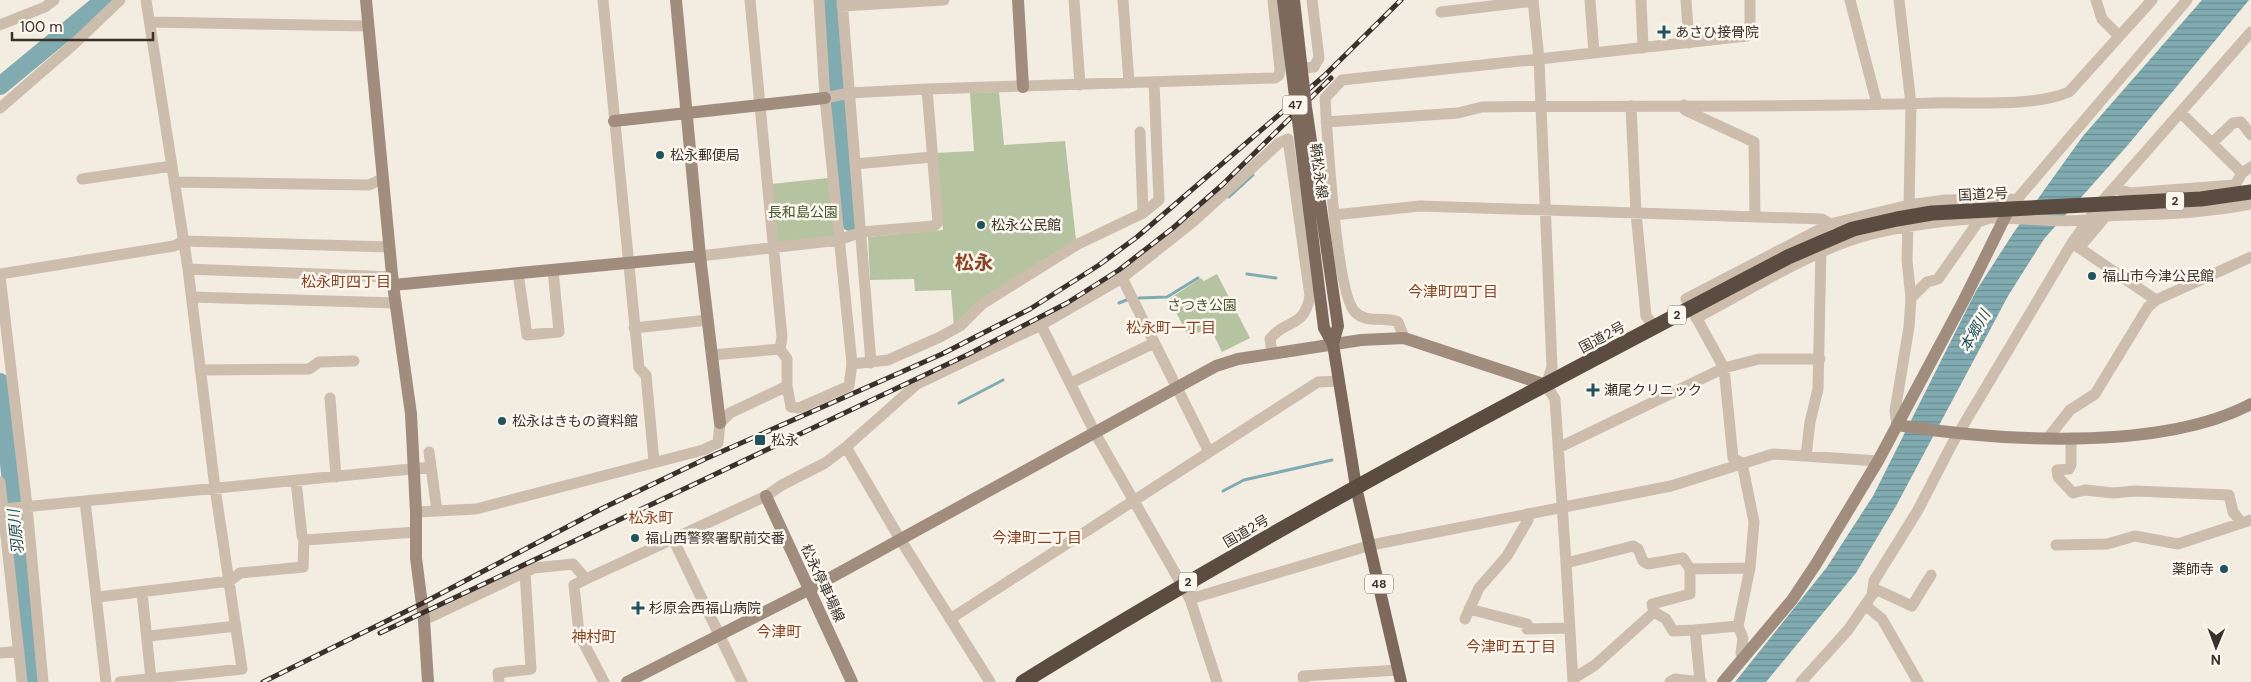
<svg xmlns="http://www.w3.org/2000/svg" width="2251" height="682" font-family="'DM Sans','Noto Sans JP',sans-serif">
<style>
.park{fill:#b5c3a0}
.water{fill:url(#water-rules)}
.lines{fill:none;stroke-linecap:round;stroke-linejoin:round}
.stream{stroke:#80abb1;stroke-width:3}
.river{stroke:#80abb1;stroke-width:18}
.street{stroke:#ccbdac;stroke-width:11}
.secondary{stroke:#a08d7d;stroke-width:12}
.primary{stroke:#7c695c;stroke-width:12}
.highway{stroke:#5b4c42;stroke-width:15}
.rail-casing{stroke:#3a312b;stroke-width:5}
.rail{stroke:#fbf6ee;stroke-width:3;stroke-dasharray:9;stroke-linecap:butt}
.primary-bridge{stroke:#7c695c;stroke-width:12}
.poi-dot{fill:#20535c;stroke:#fbf6ee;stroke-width:2}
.labels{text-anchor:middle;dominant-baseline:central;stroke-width:5;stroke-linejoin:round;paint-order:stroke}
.shield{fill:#fbf6ee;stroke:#746c66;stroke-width:1}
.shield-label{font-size:12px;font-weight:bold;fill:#3a312b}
.poi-label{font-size:14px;fill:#3a312b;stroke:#fbf6ee;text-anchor:start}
.street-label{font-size:14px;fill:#3a312b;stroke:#fbf6ee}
.park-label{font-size:14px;fill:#46592f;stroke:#fbf6ee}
.neighbourhood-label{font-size:15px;fill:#894424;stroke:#fbf6ee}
.water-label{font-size:15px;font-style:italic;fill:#20535c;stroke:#fbf6ee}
.district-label{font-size:19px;font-weight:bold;fill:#894424;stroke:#fbf6ee}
</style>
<defs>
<pattern id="water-rules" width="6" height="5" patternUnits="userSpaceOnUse" patternTransform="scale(1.25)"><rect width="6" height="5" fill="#80abb1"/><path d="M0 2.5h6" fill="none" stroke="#6a8c90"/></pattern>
</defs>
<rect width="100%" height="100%" fill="#f3ece1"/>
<path class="park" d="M999 92 1004 145 1065 141 1076 240 954 326 951 290 915 291 914 279 870 280 868 237 943 230 936 153 974 151 970 93Z
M828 178 835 238 777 246 771 184Z
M1217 274 1250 338 1222 352 1210 327 1189 337 1169 299 1201 278 1204 281Z"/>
<path class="water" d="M2202 0H2249L2127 146 2044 239 2008 296 1896 506 1856 573 1766 682H1735L1827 567 1873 496 1976 291 2014 232 2083 136Z"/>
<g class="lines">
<path class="stream" d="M1229 197 1253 175
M1247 274 1276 278
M1139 298 1167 297 1198 278
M1119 303 1129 299
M959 403 1003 380
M1223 491 1244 480 1332 460"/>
<path class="river" d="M830 0 850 222
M0 86 104 0
M0 382 33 682"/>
<path class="street" d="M603 0 639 368 646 375 654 462
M750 0 782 337 780 349
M842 0 871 363
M1074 0 1080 85
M1123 0 1129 83
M1533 0 1539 59 1747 36 1750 32V0
M1590 0 1594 53
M1641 0 1643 48
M1686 0 1689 43
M1850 0 1877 104
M1899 0 1911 104 1909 208
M2096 0 2102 19 2119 36
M842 6 944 0
M1441 12 1533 1
M150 22 368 26
M0 25 45 7 54 0
M1293 69 1314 67 1319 58 1312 0
M825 98 849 93 927 89 1275 78 1279 75 1280 70 1273 0
M1684 105 1685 110 1754 142 1755 217
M1631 106 1636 213 1646 316 1655 327
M0 108 75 43 120 0
M2181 113 2242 173
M1326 122 1458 113 1482 107C1633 105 1783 108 1933 103 1972 102 2034 107 2069 92L2152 0
M1140 132 1143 213
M2212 143 2233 123 2241 122 2251 135
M855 164 932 157
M82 179 172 166
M174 182 369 185 382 179
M2115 188 2130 193 2235 185 2242 173 2251 167
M2013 204 2187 0
M1334 215 1420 206 1822 219 1830 224
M2072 243 2156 300 2251 257
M2079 248 2106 216C2154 214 2203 214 2251 204
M700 256 839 240 861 232 934 226 938 222 927 89
M188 269 393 277
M518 273 527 335 559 332 553 270
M0 274 174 246 184 241 389 247
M0 276 27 506 43 682
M1122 278 1209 452
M192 297 396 303
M1911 298 1927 282 1938 279 1978 222 1987 219
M1696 318C1748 291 1812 250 1868 235 1900 226 1954 219 1988 218 2027 217 2067 226 2106 216
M1041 325 1122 278 1194 221 1279 143 1288 139 1310 296C1304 329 1285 319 1270 339L1272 353
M634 328 708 320
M1404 338 1398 322C1384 316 1367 324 1355 312 1336 294 1327 132 1325 98L1342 80 1539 59 1552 367 1546 385 1555 399 1566 563
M852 364 888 360 940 337 960 326 982 304 1078 244 1143 213 1159 200 1154 82
M200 370 309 369 319 362 354 361
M1071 383 1154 343
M787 386 791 407 799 408 849 386 852 364 825 98 819 0
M330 398 336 477
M1897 425 1895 411 1909 327 1911 298 1907 260 1908 223
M2051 437V434L2070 410 2095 394 2148 307 2156 300
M2071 438V465L2069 469 2057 470 2058 477 2073 493 2085 490 2113 493 2135 491 2229 495 2233 512 2241 522
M846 447 900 539 990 682
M1558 448 1724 368 1759 359H1820
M429 452 437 511
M1806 456 1810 422 1818 389 1821 248
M296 481 302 536 306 540 416 532
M0 482 22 682
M85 501 106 682
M3 509 431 467
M416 512 476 509 703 450 718 443 720 423 730 413 787 386V359L780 349 712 355
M673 539 742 682
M2056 545 2107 544 2135 536 2178 544 2251 520
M586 579 574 585 579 634 604 682
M1873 588 1912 606 1931 575
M142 592 151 679
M98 597 230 581 240 573 303 567 304 538
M1190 599 1371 545 1671 486 1773 454 1878 461
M1865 605 1882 619 1918 682
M1469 609 1527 624V629L1570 628
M950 619 1318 382 1339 381
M1465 619 1479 588 1507 556 1528 520 1527 514
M424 620 534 568 573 564 586 579 766 496 782 485 825 463 846 447 917 384 1041 325 1095 433 1190 599 1217 682
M1695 630 1673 631 1666 619 1654 612 1652 604 1690 594V569L1750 568
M149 636 236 626
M0 653 19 651
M1744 658 1741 653 1743 638 1738 626 1750 568 1754 522 1742 463 1733 458 1724 368 1686 299 1830 224 1909 205 1945 200 2018 199
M1573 679 1595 665 1654 612
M1700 681 1695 630 1738 626
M120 682 242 669 215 488 188 269 146 0
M499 682 498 673 531 669 525 572
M1304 682 1303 676 1398 670
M1573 682 1566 563 1633 546 1638 549 1643 561 1648 564 1683 558 1690 569
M1670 682 1675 679 1701 682
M1801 682 1848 630 1872 595 1874 581 1918 510 1952 444 2072 243 2099 205 2251 32"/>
<path class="secondary" d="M366 0 393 285 411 414 416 512V558L424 620 428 682
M676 0 700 256 720 423
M1018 0 1023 87
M614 121 825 98
M393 285 700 256
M1897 425C1997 441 2160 452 2251 404
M766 496 852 682
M627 682 810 589 1216 366 1238 359 1361 340 1404 338 1546 385
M1723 682 1792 600 1816 564 1878 461 1964 300 2009 209"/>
<path class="primary" d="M1309 209 1324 328 1333 344 1356 487 1401 682
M1321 209 1338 326 1333 344"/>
<path class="highway" d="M1023 682C1271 528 1529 392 1788 257L1853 229 1897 219 1932 213 2201 199 2251 192"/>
<g class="rail-casing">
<path id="rail" d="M380 633 969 354 1067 303 1119 270 1173 228 1222 185 1331 78
M263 682 421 604 603 508 705 459 942 354 1030 309 1099 265 1137 237 1324 76 1401 0"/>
</g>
<use href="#rail" class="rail"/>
<path class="primary-bridge" d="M1283 0 1309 209
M1294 0 1306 107 1321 209"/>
</g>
<g class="poi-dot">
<path d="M1661.5 24.5h5v5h5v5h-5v5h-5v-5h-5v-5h5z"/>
<circle cx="660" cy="155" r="5"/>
<circle cx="981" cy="225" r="5"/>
<circle cx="2092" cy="276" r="5"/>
<path d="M1590.5 382.5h5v5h5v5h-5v5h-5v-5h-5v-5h5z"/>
<circle cx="502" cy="421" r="5"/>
<rect x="754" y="434" width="12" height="12" rx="2.5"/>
<circle cx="635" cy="538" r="5"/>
<circle cx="2224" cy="569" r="5"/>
<path d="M635.5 600.5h5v5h5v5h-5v5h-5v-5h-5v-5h5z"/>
</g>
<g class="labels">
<g class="shield">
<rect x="1282.5" y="95.5" width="25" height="19" rx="4"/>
<rect x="2166" y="191.5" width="18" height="19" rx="4"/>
<rect x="1668" y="305.5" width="18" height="19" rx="4"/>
<rect x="1179" y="572.5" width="18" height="19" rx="4"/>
<rect x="1365" y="574.5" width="28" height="19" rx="4"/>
</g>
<g class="shield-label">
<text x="1295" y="105">47</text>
<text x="2175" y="201">2</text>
<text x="1677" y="315">2</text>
<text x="1188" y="582">2</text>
<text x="1379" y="584">48</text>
</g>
<g class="poi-label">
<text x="1675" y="32">あさひ接骨院</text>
<text x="670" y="155">松永郵便局</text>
<text x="991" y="225">松永公民館</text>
<text x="2102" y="276">福山市今津公民館</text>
<text x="1604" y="390">瀬尾クリニック</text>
<text x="512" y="421">松永はきもの資料館</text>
<text x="771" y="440">松永</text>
<text x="645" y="538">福山西警察署駅前交番</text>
<text x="2214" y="569" text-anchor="end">薬師寺</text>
<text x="649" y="608">杉原会西福山病院</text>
</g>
<g class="street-label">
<text transform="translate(1319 171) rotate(82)">鞆松永線</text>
<text transform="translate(1983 194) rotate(-3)">国道2号</text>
<text transform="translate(1602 337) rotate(-28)">国道2号</text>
<text transform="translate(1246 531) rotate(-30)">国道2号</text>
<text transform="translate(823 583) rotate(65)">松永停車場線</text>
</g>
<g class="park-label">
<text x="803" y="212">長和島公園</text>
<text x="1202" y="305">さつき公園</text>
</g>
<g class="neighbourhood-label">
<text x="346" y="282">松永町四丁目</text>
<text x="1453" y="292">今津町四丁目</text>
<text x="1171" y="328">松永町一丁目</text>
<text x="651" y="518">松永町</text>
<text x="1037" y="538">今津町二丁目</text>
<text x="779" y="632">今津町</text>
<text x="594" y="637">神村町</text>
<text x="1511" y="647">今津町五丁目</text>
</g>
<g class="water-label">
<text transform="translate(1975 331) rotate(-60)">本郷川</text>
<text transform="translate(16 532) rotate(-96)">羽原川</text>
</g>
<g class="district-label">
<text x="974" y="262">松永</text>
</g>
</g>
<g transform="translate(2216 647) rotate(181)" stroke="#fbf6ee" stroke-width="4" paint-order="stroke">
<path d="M0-4L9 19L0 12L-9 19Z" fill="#3a312b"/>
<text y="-8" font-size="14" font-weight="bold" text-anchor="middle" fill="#3a312b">N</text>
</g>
<path d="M12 32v8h141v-8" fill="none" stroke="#3a312b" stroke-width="2.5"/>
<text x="20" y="32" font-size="15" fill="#3a312b" stroke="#fbf6ee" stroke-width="4" paint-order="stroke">100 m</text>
</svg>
